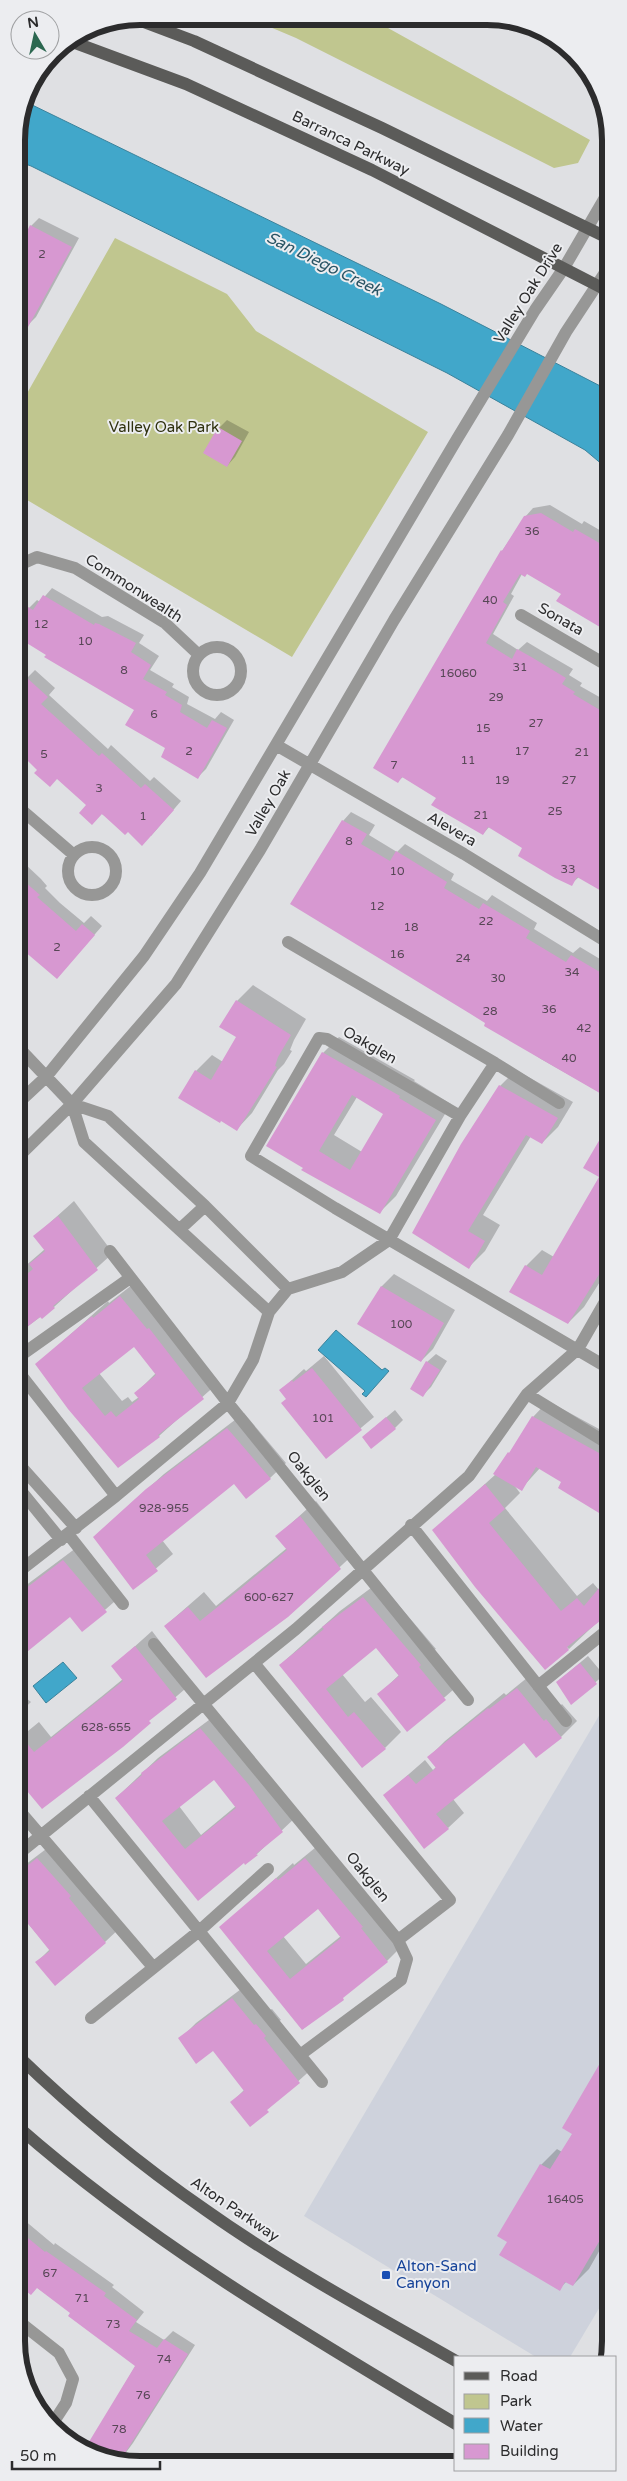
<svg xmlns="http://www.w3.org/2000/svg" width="627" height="2481" font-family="'Varela Round',sans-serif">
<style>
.built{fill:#ced2dc}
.green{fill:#c0c68f}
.water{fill:#41a7ca;stroke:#3b829b}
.shadow{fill:#0003;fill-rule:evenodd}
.building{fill:#d798d1;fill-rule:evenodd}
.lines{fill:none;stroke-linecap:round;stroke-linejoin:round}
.minor{stroke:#979796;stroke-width:12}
.major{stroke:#5b5b59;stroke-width:12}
.transit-dot{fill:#1a4fb4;stroke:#ecedf0;stroke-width:2}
.labels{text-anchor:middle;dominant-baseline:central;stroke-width:4;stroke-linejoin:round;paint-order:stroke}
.number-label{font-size:12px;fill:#574756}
.street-label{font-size:15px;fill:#2c2c2d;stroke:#ecedf0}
.park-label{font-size:15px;fill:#2f310e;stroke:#ecedf0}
.transit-label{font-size:15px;fill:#164399;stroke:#ecedf0;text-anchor:start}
.water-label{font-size:16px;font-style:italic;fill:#295464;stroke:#ecedf0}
.rim{fill:none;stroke:#2c2c2d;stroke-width:6}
</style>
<rect width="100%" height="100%" fill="#dfe0e3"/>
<path class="built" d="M610 1697V2290L570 2357H536L304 2216Z"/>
<path class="green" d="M246 17 370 18 590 140 578 163 554 168 296 38Z
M115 238 227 294 256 331 428 432 292 657 17 494V411Z"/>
<path class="water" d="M24 101 441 304 610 391V471L585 450 447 373 31 166 17 161V133Z
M336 1330 382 1370 385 1368 389 1371 366 1397 362 1394 365 1391 318 1350Z
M63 1662 77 1678 46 1703 33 1686Z"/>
<path class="shadow" d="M39 218 79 238 36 317 28 325 24 323 17 335V243L26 235 31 226Z
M227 420 249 432 235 457 227 466 219 428Z
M550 505 582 524 584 521 610 536V629L563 594 527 573 522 574 511 594 514 596 493 634 518 650 527 642 542 651 573 669 569 675 582 683 580 686 610 703V907L602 902 608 893 579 877 571 884 524 848 490 826 483 834 437 797 403 777 398 781 502 551 525 517 533 508Z
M52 588 102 617 108 616 144 635 139 643 159 656 150 670 174 684 172 687 189 697 187 704 215 719 221 712 234 720 206 769 198 777 167 748 136 709 17 635V630L29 608 37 600 40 602Z
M35 670 55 688 49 695 108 749 111 745 150 781 154 777 181 801 151 836 128 831 88 805 57 778 38 770 17 750V676L23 682Z
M351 812 375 825 369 835 397 852 405 844 454 874 451 880 487 901 492 895 537 923 534 929 573 953 580 947 610 965V1029L594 1056 610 1066V1098L541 1059 487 1023 343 821Z
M17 850 27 859 24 863 41 879 47 886 45 888 60 903 84 923 91 916 102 926 57 978 18 944 17 946Z
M253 985 306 1019 294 1040 290 1050 292 1051 284 1064 278 1070 252 1113 237 1129 196 1071 212 1055 223 1062 238 1037 221 1027 237 1001Z
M339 1037 415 1080 414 1081 451 1104 396 1196 380 1212 268 1146 323 1053ZM357 1097 385 1113 362 1152 334 1135Z
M516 1070 573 1102 558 1127 542 1143 531 1136 483 1215 500 1225 485 1251 469 1267 414 1232 500 1086Z
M610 1131V1266L584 1307 568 1323 511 1291 526 1266 542 1250 554 1257 601 1177 600 1142Z
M74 1201 113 1253 54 1307 17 1334V1261L23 1268 45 1249 35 1236Z
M394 1274 455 1310 433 1349 421 1361 359 1324 382 1286Z
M137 1281 219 1382 159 1436 118 1466 37 1364 108 1301 109 1303ZM134 1345 156 1373 136 1393 139 1397 132 1402 128 1397 122 1401 99 1373Z
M610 1332V1348L603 1344Z
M436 1354 447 1361 431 1387 423 1395 412 1388 427 1362Z
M324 1356 374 1417 326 1457 281 1390 304 1369 306 1371Z
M548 1401 610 1435V1510L604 1514 563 1482 540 1468 521 1489 514 1485 520 1493 505 1508 577 1596 593 1583 599 1590 610 1577V1610L569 1649 434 1530 496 1474 533 1417Z
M395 1410 403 1420 395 1428 363 1437Z
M244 1413 286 1463 270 1478 234 1483 162 1540 173 1554 133 1588 94 1537 164 1474Z
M316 1501 356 1552 287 1616 165 1626 204 1592 216 1606 287 1548 277 1536Z
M80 1545 122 1595 82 1630 70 1615 17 1658V1592Z
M379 1582 436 1649 434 1650 461 1683 407 1730 379 1694 399 1675 377 1646 342 1674 365 1702 371 1697 401 1732 385 1748 280 1665 340 1611Z
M152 1631 192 1683 98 1764 17 1777V1740L39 1722 51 1737 101 1697 123 1679 113 1666Z
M588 1656 604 1675 571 1703 557 1682Z
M533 1673 560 1706 562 1704 577 1721 561 1737 524 1742 453 1799 464 1813 448 1828 385 1795 425 1760 433 1770 437 1766 429 1757 445 1741 504 1693 506 1695Z
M21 1694 31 1702 17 1715V1697Z
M217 1714 298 1815 257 1854 244 1861 198 1899 116 1798 158 1758ZM214 1778 236 1806 201 1835 179 1806Z
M54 1843 121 1927 105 1942 37 1962 50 1949 17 1911V1871Z
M321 1843 403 1945 387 1961 303 2029 221 1927 293 1863 294 1865ZM318 1908 341 1936 306 1964 283 1936Z
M249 1983 270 2010 272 2009 281 2020 279 2021 315 2066 250 2125 232 2102 245 2089 213 2049 180 2039 196 2023Z
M610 2049V2232L589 2269 573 2285 567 2281 559 2289 509 2241 541 2165 557 2149 562 2152 573 2133Z
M17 2214 54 2245 55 2243 114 2285 112 2287 144 2312 136 2322 164 2340 173 2331 195 2345 133 2443 119 2462 85 2451 136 2365 72 2313 17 2273Z
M20 2364 33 2373 28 2380 38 2387 34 2393Z"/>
<path class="building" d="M30 225 72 247 28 327 17 320V252Z
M218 427 242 441 227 467 203 453Z
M541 513 573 532 575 529 610 549V633L556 601 561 594 527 574 525 577 520 574 503 602 507 605 486 643 512 659 517 649 533 658 566 678 562 684 575 692 573 694 610 716V896L577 877 572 886 555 878 518 856 522 848 488 827 483 835 431 805 436 798 402 777 398 783 373 768 501 550 502 551 524 516Z
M43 595 94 625 95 623 99 624 136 643 131 652 151 665 143 679 167 692 165 695 182 705 180 712 207 728 212 720 227 728 198 779 161 757 165 748 125 725 134 710 44 657 46 655 17 637V626L28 607 33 610Z
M26 677 48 697 41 704 99 756 102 753 141 788 145 784 174 810 142 846 128 832 125 835 102 814 92 825 79 813 86 805 57 779 50 787 34 773 37 770 17 750V687Z
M342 820 367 834 361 844 390 861 396 851 447 882 444 888 479 909 483 903 530 931 526 938 566 962 571 955 610 978V1099L484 1026 485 1023 469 1013 290 904Z
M17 875 40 895 37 897 76 931 82 924 95 935 57 979 17 945Z
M236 1000 291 1035 278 1057 275 1066 277 1067 237 1131 221 1121 220 1123 178 1098 195 1070 211 1080 236 1037 219 1027Z
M322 1052 400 1096 399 1098 436 1120 380 1214 301 1170 303 1168 266 1146ZM352 1095 383 1114 350 1170 319 1151Z
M499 1085 558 1118 542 1144 526 1135 468 1231 485 1241 469 1269 412 1233 461 1144Z
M600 1139 610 1146V1257L568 1324 509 1292 525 1265 542 1275 599 1177 583 1168Z
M58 1216 98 1270 53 1306 55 1308 42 1319 40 1317 17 1335V1282L33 1269 29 1264 45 1251 33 1236Z
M381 1286 444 1323 421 1362 357 1324Z
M120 1296 147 1329 149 1328 204 1399 158 1435 160 1437 118 1468 68 1409 35 1364 92 1316 93 1318ZM134 1347 156 1375 134 1393 139 1399 116 1417 111 1411 105 1416 82 1388Z
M426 1361 440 1370 423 1397 410 1389Z
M312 1368 362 1430 326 1459 281 1403 286 1399 279 1390 292 1380 293 1382Z
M532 1416 610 1459V1506L604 1516 558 1488 561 1482 536 1467 522 1491 493 1474 508 1452 509 1453Z
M386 1417 396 1429 371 1449 362 1437Z
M227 1428 271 1479 246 1499 234 1484 146 1555 158 1571 133 1590 93 1537 146 1489Z
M485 1484 505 1509 489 1523 561 1611 577 1598 584 1606 610 1575V1610L600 1621 567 1647 569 1650 545 1670 475 1587 432 1530Z
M300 1516 341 1569 288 1617 206 1678 164 1626 188 1607 200 1621 239 1590 287 1550 275 1536Z
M63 1560 107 1612 82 1632 70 1617 17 1660V1595Z
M363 1597 421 1665 419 1667 446 1700 407 1732 377 1694 399 1676 376 1648 326 1689 348 1717 354 1712 386 1749 362 1768 279 1665 324 1629 322 1627Z
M135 1646 177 1699 149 1721 151 1723 123 1747 42 1809 17 1779V1731L34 1752 123 1681 111 1666Z
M580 1663 597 1684 571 1705 556 1682Z
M517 1688 544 1721 546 1719 562 1738 536 1758 524 1743 436 1814 449 1829 424 1849 383 1795 408 1775 416 1784 436 1768 427 1757 488 1708 489 1709Z
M200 1728 249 1785 283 1832 256 1854 258 1855 245 1865 244 1863 198 1901 115 1798 142 1775 141 1773ZM214 1780 236 1808 185 1849 162 1821Z
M37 1858 71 1896 69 1898 106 1943 55 1986 35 1962 50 1951 17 1910V1874Z
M305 1858 363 1927 361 1928 388 1962 343 1998 344 2000 302 2030 219 1927 276 1878 278 1880ZM318 1909 341 1938 290 1979 267 1951Z
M232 1998 254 2025 256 2024 266 2036 264 2038 300 2083 267 2110 269 2112 250 2127 230 2102 244 2091 213 2051 196 2064 178 2038Z
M610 2046V2239L603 2235 573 2286 565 2282 560 2291 499 2255 507 2242 497 2236 540 2164 550 2169 572 2134 562 2128Z
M17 2229 45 2252 46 2251 106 2293 104 2296 137 2320 129 2331 157 2348 164 2339 188 2354 125 2453 123 2451 116 2462 84 2450 135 2366 68 2316 70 2313 37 2288 31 2295 18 2285 26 2275 17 2268Z"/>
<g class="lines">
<path class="minor" d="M17 566 37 557 75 568 165 623 199 655
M521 615 610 667
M193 671a24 24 0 1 1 48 0a24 24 0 1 1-48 0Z
M276 745 464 854 610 944
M17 806 74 855
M68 871a24 24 0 1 1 48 0a24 24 0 1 1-48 0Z
M17 1046 72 1104 84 1142 269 1312
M495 1063 559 1103
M17 1104 46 1077 144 956 200 873 457 439 535 310 564 268 610 189
M72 1104 108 1116 205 1206 288 1289
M460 1116 327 1039 319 1038 251 1156 335 1208 610 1369
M17 1158 72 1104 176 984 260 850 394 620 508 435 566 332 610 265
M180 1229 205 1206
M110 1251 228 1403 468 1700
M17 1358 130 1278
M17 1370 116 1496
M527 1394 610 1445
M17 1462 76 1528
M17 1486 61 1540
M411 1525 566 1721
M68 1534 123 1604
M17 1573 116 1496 228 1403 253 1360 269 1312 288 1289 342 1272 389 1240 460 1116 495 1063 288 942
M154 1644 398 1940 407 1959 401 1980 300 2055
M254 1663 450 1900 398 1940
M538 1686 610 1628
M89 1796 322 2082
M17 1808 153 1967
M17 1855 296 1629 469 1476 527 1394 578 1349 610 1293
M91 2018 198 1932 268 1869
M17 2320 59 2353 73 2379 66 2403 51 2426"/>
<path class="major" d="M133 18 194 41 382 128 610 239
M70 41 186 84 372 170 610 292
M17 2055C76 2112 139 2164 207 2211 286 2267 372 2313 456 2361
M17 2126C151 2244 304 2333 456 2424"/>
</g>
<rect class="transit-dot" x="381" y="2270" width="10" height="10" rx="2.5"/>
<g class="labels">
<g class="number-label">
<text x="42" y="254">2</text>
<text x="532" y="531">36</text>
<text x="490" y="600">40</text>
<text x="41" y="624">12</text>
<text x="85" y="641">10</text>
<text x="520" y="667">31</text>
<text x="124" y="670">8</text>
<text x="458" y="673">16060</text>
<text x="496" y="697">29</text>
<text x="154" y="714">6</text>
<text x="536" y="723">27</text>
<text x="483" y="728">15</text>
<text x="189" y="751">2</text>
<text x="522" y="751">17</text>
<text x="582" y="752">21</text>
<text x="44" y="754">5</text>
<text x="468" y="760">11</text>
<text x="394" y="765">7</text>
<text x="502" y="780">19</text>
<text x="569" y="780">27</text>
<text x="99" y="788">3</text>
<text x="555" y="811">25</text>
<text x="481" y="815">21</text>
<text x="143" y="816">1</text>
<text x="349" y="841">8</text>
<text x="568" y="869">33</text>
<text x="397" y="871">10</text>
<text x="377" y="906">12</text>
<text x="486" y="921">22</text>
<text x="411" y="927">18</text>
<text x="57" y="947">2</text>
<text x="397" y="954">16</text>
<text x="463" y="958">24</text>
<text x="572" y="972">34</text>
<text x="498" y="978">30</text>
<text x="549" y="1009">36</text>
<text x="490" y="1011">28</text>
<text x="584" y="1028">42</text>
<text x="569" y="1058">40</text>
<text x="401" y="1324">100</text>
<text x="323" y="1418">101</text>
<text x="164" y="1508">928-955</text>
<text x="269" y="1597">600-627</text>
<text x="106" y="1727">628-655</text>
<text x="565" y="2199">16405</text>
<text x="50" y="2273">67</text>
<text x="82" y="2298">71</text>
<text x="113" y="2324">73</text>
<text x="164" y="2359">74</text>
<text x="143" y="2395">76</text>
<text x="119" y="2429">78</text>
</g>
<g class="street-label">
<text transform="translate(351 143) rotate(26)">Barranca Parkway</text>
<text transform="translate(528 293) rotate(-58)">Valley Oak Drive</text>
<text transform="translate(134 588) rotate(33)">Commonwealth</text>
<text transform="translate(561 619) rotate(30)">Sonata</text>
<text transform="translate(268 803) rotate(-60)">Valley Oak</text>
<text transform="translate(452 829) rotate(30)">Alevera</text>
<text transform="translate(370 1045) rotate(30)">Oakglen</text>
<text transform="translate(309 1476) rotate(51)">Oakglen</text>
<text transform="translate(368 1877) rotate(51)">Oakglen</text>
<text transform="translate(235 2209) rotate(34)">Alton Parkway</text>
</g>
<g class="park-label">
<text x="164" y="427">Valley Oak Park</text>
</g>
<g class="transit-label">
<text x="396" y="2266">Alton-Sand<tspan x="396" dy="17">Canyon</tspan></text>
</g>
<g class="water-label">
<text transform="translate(324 264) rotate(26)">San Diego Creek</text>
</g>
</g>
<path d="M0 0H627V2481H0ZM140 25H487A115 115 0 0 1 602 140V2341A115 115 0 0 1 487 2456H140A115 115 0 0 1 25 2341V140A115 115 0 0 1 140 25Z" fill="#ecedf0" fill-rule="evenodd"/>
<path class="rim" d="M140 25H487A115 115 0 0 1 602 140V2341A115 115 0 0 1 487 2456H140A115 115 0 0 1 25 2341V140A115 115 0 0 1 140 25Z"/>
<rect x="454" y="2356" width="162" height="115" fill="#ecedf0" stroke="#9fa0a2"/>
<rect x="464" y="2372" width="25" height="8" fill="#5b5b59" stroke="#9fa0a2"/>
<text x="500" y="2381" font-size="15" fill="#2c2c2d">Road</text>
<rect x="464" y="2394" width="25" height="15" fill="#c0c68f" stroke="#9fa0a2"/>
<text x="500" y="2406" font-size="15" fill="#2c2c2d">Park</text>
<rect x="464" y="2418" width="25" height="15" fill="#41a7ca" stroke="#9fa0a2"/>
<text x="500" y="2431" font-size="15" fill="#2c2c2d">Water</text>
<rect x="464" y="2444" width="25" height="15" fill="#d798d1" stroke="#9fa0a2"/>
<text x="500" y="2456" font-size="15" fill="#2c2c2d">Building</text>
<g transform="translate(35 35) rotate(351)"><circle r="24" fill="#ecedf0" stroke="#9fa0a2"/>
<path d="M0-4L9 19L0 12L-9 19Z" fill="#2c6750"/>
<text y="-8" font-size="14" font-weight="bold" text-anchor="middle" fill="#2c2c2d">N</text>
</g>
<path d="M12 2461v8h148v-8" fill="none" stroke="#2c2c2d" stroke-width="2.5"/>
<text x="20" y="2461" font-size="15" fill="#2c2c2d" stroke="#ecedf0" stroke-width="4" paint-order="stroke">50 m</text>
</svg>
